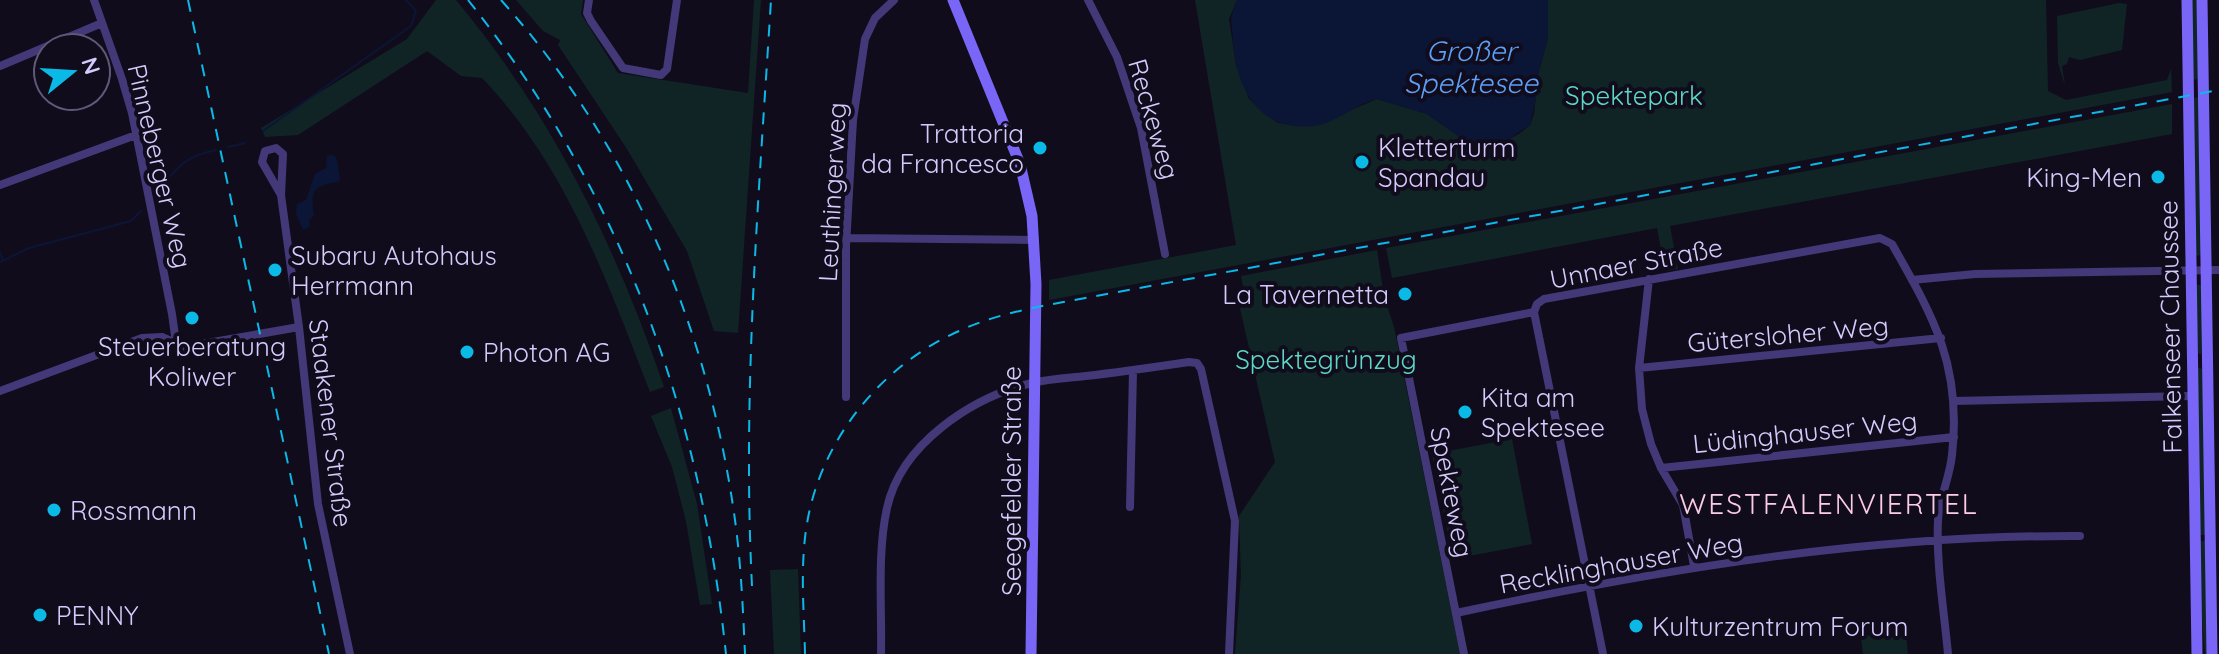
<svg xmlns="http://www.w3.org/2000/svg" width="2219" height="654" font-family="Quicksand,sans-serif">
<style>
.green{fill:#102426}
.water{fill:#0b1637}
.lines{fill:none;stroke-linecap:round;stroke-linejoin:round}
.stream{stroke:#0b1637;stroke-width:2}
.street{stroke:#433979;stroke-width:8}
.secondary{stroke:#7966f7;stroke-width:11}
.rail{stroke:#0bb9e7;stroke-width:2;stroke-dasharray:12 10;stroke-linecap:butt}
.poi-dot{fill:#0bb9e7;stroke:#110c1c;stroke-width:3}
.labels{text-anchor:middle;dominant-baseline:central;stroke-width:8;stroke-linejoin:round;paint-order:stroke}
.park-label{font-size:26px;fill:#5bd8c6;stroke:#110c1c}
.street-label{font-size:26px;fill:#d5cafc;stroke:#110c1c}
.poi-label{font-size:26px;fill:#d5cafc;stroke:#110c1c;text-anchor:start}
.water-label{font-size:28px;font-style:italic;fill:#5d9ff7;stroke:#110c1c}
.neighbourhood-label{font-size:28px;letter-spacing:2px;fill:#fccce6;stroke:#110c1c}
</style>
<rect width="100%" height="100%" fill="#110c1c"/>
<path class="green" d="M436 0H456C552 115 616 246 664 387L650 392C607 281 566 165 482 78L461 76 427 51 298 135 265 137 261 128 407 39Z
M516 0H583L581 14 618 73 748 93 754 0H761L738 333 714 331 687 251 627 149 558 45 560 40 543 31Z
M1195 0H1237L1229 19 1236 65 1249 99 1269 117 1278 123 1314 126 1377 99 1427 114 1463 139 1478 144 1494 146 1519 134 1530 125 1534 114 1538 75 1548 38V0H2046L2048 91 2066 100 2167 80 2171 69 2172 92 1049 300V280L1236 245Z
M2191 0H2198L2199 79 2192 80Z
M2119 3 2127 4 2122 50 2080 60 2069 57 2067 64 2062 66 2065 86 2058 63 2057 16Z
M2199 97 2202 255 2195 256 2193 98Z
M2172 104V134L1670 226 1678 269 1665 271 1657 228 1392 278 1386 248Z
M1377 250 1384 297 1394 327 1460 654H1235L1241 575 1239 516 1275 462 1239 304 1246 302 1241 276Z
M2196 285H2202L2201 354 2197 353Z
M2198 368 2203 369 2206 535H2199Z
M671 408 697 504 712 604 700 605 686 521 672 467 651 416Z
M1512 439 1532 544 1453 559 1432 454Z
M2200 541H2206L2208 654H2205L2201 607Z
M798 569 801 654H774L770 570Z
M1906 632 1908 654H1863L1861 636Z"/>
<path class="water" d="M1237 0H1548V38L1538 75V88L1530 125 1499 145 1478 144 1462 139 1427 114 1377 99C1355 104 1338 122 1315 126 1259 133 1236 88 1233 41 1232 19 1228 23 1237 0Z
M334 155 337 160 340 181C316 186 309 188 314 215L309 220 310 227 303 230 296 214 297 204 306 200 315 174 326 168 327 156Z"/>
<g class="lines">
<path class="stream" d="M263 131 411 26 416 11 406 0
M228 147 245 143
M156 194C177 168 182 157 216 150
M0 253 3 260
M0 262 29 248 131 221 141 211"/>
<path class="street" d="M94 0 122 79 132 113 172 314 176 343
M589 0 587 13 591 21 623 68 661 75 667 69 677 0
M1088 0 1117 57 1141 128 1165 254
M0 66 102 23
M0 185 136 135
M281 195 262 162 265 151 276 148 283 154 281 195 299 327 318 504 350 654
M847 238 1035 240
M1649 279 1639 368 1642 409 1651 444 1661 468 1683 505 1694 566
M1912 280 1975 274 2219 270
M1534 312 1603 654
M1639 368 1941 338
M0 391 142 338 162 337 184 347 299 327
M846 397V246L853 120 865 39 875 18 894 0
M1954 401 2193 396
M1661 468 1954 437
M1130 507 1133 371
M1456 613C1662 569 1869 535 2080 536
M881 654C882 608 877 553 887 508 901 444 972 397 1032 383 1049 379 1069 378 1086 376 1121 372 1155 367 1189 362L1197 363 1201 369 1235 521 1229 654
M1464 654 1401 338 1534 312 1537 304 1544 299 1880 238 1892 244C1934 318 1962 366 1952 455 1950 477 1939 499 1938 520 1936 564 1944 610 1948 654"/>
<path class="secondary" d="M953 0 1020 164 1032 216 1036 284 1031 654
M2187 0 2197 654
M2202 0 2212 654"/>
<path class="rail" d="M188 0 329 654
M468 0C622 194 700 409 726 654
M501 0C631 145 709 329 735 520 741 564 743 610 745 654
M752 586C742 391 759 195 771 0
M805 654C804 608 799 559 809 513 826 434 884 364 959 331 987 318 1017 311 1047 305L2219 90"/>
</g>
<g class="poi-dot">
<circle cx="1040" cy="148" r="8"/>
<circle cx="1362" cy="162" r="8"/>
<circle cx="2158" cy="177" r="8"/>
<circle cx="275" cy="270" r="8"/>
<circle cx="1405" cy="294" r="8"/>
<circle cx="192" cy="318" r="8"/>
<circle cx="467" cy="352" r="8"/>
<circle cx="1465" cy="412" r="8"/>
<circle cx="54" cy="510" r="8"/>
<circle cx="40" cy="615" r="8"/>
<circle cx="1636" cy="626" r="8"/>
</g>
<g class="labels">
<g class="park-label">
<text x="1634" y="95">Spektepark</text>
<text x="1326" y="359">Spektegrünzug</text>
</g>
<g class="street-label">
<text transform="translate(1154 119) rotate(74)">Reckeweg</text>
<text transform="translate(160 166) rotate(77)">Pinneberger Weg</text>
<text transform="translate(832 192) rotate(-87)">Leuthingerweg</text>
<text transform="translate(1636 263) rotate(-11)">Unnaer Straße</text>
<text transform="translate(2170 327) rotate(-91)">Falkenseer Chaussee</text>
<text transform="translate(1788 334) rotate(-5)">Gütersloher Weg</text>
<text transform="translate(331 423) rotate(83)">Staakener Straße</text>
<text transform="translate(1805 432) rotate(-6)">Lüdinghauser Weg</text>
<text transform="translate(1011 481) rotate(-90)">Seegefelder Straße</text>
<text transform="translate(1452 492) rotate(79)">Spekteweg</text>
<text transform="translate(1621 563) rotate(-10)">Recklinghauser Weg</text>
</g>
<g class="poi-label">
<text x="1024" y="133" text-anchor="end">Trattoria<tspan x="1024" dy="30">da Francesco</tspan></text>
<text x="1378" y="147">Kletterturm<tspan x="1378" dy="30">Spandau</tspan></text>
<text x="2142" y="177" text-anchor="end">King-Men</text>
<text x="291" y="255">Subaru Autohaus<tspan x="291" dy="30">Herrmann</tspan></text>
<text x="1389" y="294" text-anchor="end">La Tavernetta</text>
<text x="192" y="346" text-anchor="middle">Steuerberatung<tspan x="192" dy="30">Koliwer</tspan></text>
<text x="483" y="352">Photon AG</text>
<text x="1481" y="397">Kita am<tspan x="1481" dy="30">Spektesee</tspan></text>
<text x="70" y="510">Rossmann</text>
<text x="56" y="615">PENNY</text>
<text x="1652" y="626">Kulturzentrum Forum</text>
</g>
<g class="water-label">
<text x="1471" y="50">Großer<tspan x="1471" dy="32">Spektesee</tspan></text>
</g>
<g class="neighbourhood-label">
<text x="1829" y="503">WESTFALENVIERTEL</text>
</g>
</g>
<g transform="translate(72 72) rotate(72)"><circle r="38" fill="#110c1c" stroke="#5f5876" stroke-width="2"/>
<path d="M0-6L14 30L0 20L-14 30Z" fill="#0bb9e7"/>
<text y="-12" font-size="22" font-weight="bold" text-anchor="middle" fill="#d5cafc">N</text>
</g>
</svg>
